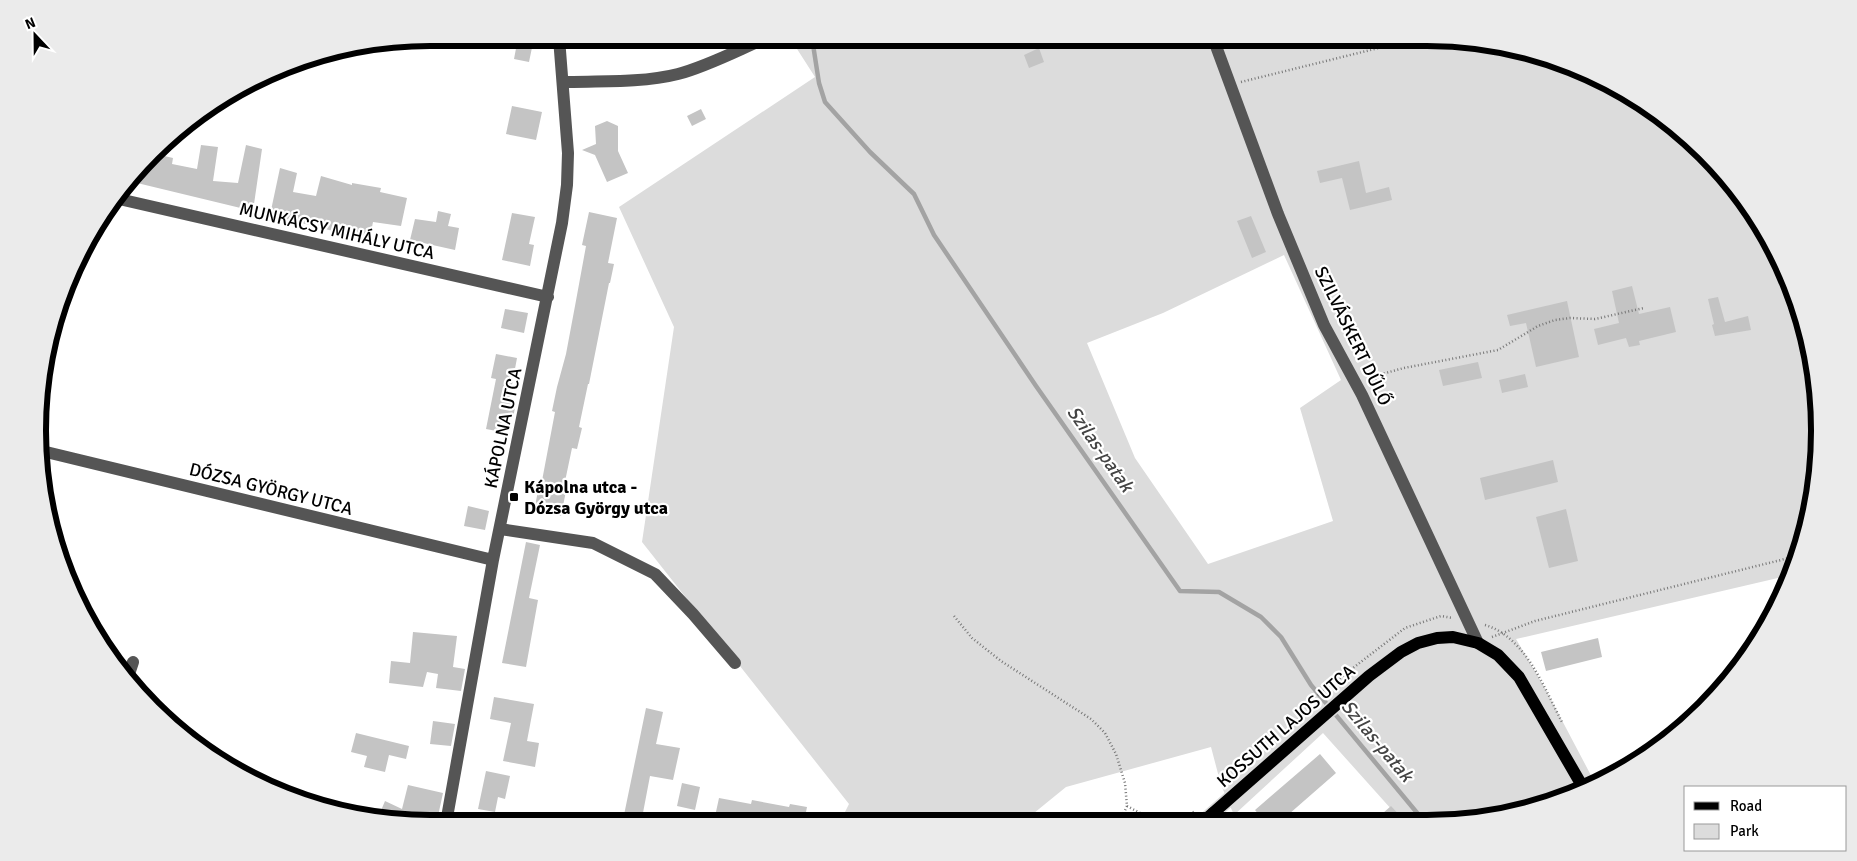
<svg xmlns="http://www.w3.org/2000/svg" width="1857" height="861" font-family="Signika,sans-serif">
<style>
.green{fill:#dcdcdc;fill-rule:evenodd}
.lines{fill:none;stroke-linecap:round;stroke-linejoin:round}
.stream{stroke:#a3a3a3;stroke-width:4.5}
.building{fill:#c4c4c4}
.major-casing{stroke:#dbdbdb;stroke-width:15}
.path{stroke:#777;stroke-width:2.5;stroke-dasharray:1 2.5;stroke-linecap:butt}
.minor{stroke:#555;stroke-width:12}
.major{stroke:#000;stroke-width:12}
.poi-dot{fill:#000;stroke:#fff;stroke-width:2}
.labels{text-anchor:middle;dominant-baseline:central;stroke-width:4.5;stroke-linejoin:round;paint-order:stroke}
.street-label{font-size:18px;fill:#000;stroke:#fff}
.poi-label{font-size:18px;font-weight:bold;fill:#000;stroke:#fff;text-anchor:start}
.water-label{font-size:19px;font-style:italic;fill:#444;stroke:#fff}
.rim{fill:none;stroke:#000;stroke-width:6}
</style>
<rect width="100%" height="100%" fill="#fff"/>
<path class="green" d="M790 38H1427L1503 45 1577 67 1645 104 1704 152 1753 212 1789 280 1812 354 1819 430 1812 507 1790 581 1784 591 1782 577 1516 639 1546 690 1595 783 1577 793 1478 820H1401L1323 733 1234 815 1221 785 1211 747 1066 787 1023 822H840L849 804 642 542 674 327 619 207 815 77ZM1284 255 1341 380 1300 408 1333 521 1208 564 1135 458 1087 343 1163 313Z"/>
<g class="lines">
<path class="stream" d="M812 38 819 83 825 102 870 152 914 194 934 235 1036 386 1180 591 1219 592 1261 617 1281 637 1311 685 1423 820"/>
</g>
<path class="building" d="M518 38H534L529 62 514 59Z
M1039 48 1044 62 1029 68 1024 55Z
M512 106 542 112 536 140 506 134Z
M701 109 706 119 692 126 687 116Z
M607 121 618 126V151L628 173 607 182 595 155 582 150 596 144 595 126Z
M201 145 218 147 213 181 238 183 246 145 262 149 253 211 133 182 156 154 173 158 172 164 197 169Z
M1359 161 1366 193 1389 187 1392 200 1350 210 1342 178 1320 183 1317 171Z
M280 168 297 173 293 192 316 196 321 176 352 185V183L381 188 380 192 407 198 401 226 373 222 370 237 333 231 270 215Z
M438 211 451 214 448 226 459 228 455 250 410 240 415 219 436 222Z
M589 212 617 218 608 263 614 264 610 283H609L589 384H588L579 427 582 428 577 449 572 448 563 491H566L561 516 534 511 539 486H541L555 412 552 411 557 387 566 354 575 306 586 246 582 245Z
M512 213 535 217 529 244 534 245 530 266 502 260Z
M1251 216 1266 252 1252 258 1237 221Z
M1632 286 1639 314 1670 307 1676 332 1639 341 1640 345 1629 347 1626 338 1598 345 1594 329 1619 323 1612 291Z
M1718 297 1725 322 1748 316 1751 330 1715 336 1712 325 1714 324 1708 299Z
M1567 301 1579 357 1536 367 1526 323 1510 326 1507 315Z
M505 309 528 313 524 333 501 328Z
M496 354 517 358 509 401 516 402 513 418H510L507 433 486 429 496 379 491 378Z
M1478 362 1482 378 1443 386 1439 370Z
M1525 374 1528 387 1502 393 1499 380Z
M1553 460 1558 482 1485 500 1480 478Z
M468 506 489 511 485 530 464 526Z
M1566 509 1578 561 1549 568 1536 517Z
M526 542 540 545 529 598 538 600 526 667 502 663Z
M413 632 457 636 453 667 465 669 461 691 436 688 438 674 427 672 423 687 389 683 391 661 410 663Z
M1598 638 1602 657 1546 671 1541 652Z
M494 697 534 704 527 741 539 743 535 767 503 761 511 723 490 719Z
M646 708 663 712 656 744 680 748 673 780 650 776 642 818 624 815Z
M433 721 455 724 451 746 430 744Z
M356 733 409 746 406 759 389 755 385 772 364 767 367 756 351 752Z
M1320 754 1336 773 1281 821H1264L1255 810Z
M486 771 510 776 505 799 498 797 495 812 478 809Z
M682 783 700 787 695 810 677 806Z
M408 785 443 793 438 816 425 813 423 818 429 822V823L395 820 380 813 385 801 402 809Z
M719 798 751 804 752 800 789 807 790 804 807 807 804 822 724 823 714 821Z
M1391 806 1404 820H1375Z"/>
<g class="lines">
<g class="major-casing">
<path id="major" d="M1204 821 1369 676 1401 652 1418 643 1437 638 1453 637 1478 643 1498 655 1519 677 1584 789"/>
</g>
<path class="path" d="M1241 82 1419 38
M1370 384 1382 374 1404 368 1498 350 1538 326 1555 320 1570 318 1595 319 1644 308
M954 616 972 638 1001 661 1091 719 1105 733 1116 754 1125 783 1127 806 1120 821
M1485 625C1526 637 1544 688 1562 722
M1492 637 1535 621 1797 556
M1298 720 1311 701 1323 691 1405 628 1441 616 1453 618
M1127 806 1155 821
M1182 821 1195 811"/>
<path class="minor" d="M1213 38 1278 214 1324 325 1362 395 1478 643
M563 82C600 81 643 83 678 74 708 66 738 50 766 38
M119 199 548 297
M42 451 493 560
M500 529 593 543 655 574 693 614 735 663
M129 674 133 662
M1213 813 1221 821
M446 823 493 560 562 223 567 185 568 153 559 38"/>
<use href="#major" class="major"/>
</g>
<rect class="poi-dot" x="509" y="492" width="10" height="10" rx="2.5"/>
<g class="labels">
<g class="street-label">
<text transform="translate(337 231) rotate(13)">MUNKÁCSY MIHÁLY UTCA</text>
<text transform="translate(1353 336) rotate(64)">SZILVÁSKERT DŰLŐ</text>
<text transform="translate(503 428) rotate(-78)">KÁPOLNA UTCA</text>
<text transform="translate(271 489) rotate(14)">DÓZSA GYÖRGY UTCA</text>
<text transform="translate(1286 726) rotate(-41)">KOSSUTH LAJOS UTCA</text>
</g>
<g class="poi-label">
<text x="524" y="487">Kápolna utca -<tspan x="524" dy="21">Dózsa György utca</tspan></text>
</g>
<g class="water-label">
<text transform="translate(1100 449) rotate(55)">Szilas-patak</text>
<text transform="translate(1377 741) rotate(50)">Szilas-patak</text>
</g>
</g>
<path d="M0 0H1857V861H0ZM430 46H1427A384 384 0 0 1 1811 430V431A384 384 0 0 1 1427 815H430A384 384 0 0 1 46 431V430A384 384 0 0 1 430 46Z" fill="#ebebeb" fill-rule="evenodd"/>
<path class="rim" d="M430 46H1427A384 384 0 0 1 1811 430V431A384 384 0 0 1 1427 815H430A384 384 0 0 1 46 431V430A384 384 0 0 1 430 46Z"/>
<rect x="1684" y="786" width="162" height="65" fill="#ffffff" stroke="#999999"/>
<rect x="1694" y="802" width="25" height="8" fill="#000000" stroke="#999999"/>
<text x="1730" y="811" font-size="15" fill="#000000">Road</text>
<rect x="1694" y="824" width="25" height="15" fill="#dcdcdc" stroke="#999999"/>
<text x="1730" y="836" font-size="15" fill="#000000">Park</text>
<g transform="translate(35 35) rotate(338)" stroke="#ffffff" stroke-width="4" paint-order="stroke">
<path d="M0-4L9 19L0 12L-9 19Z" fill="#000000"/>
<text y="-8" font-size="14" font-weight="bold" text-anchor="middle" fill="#000000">N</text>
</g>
</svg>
